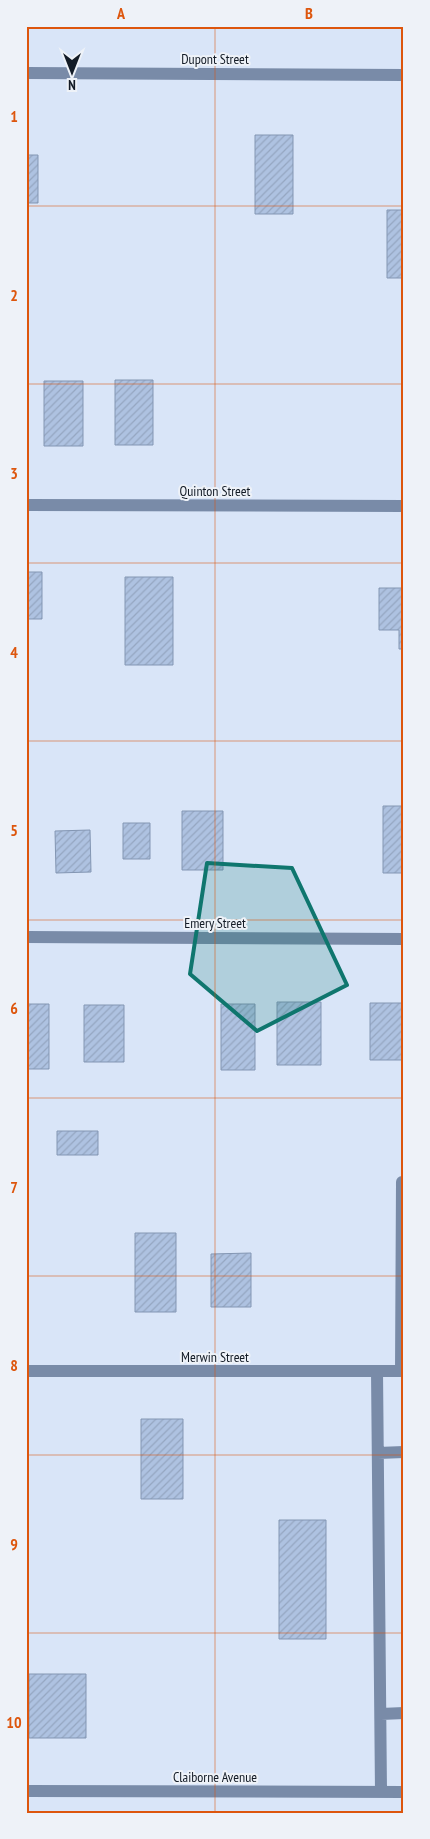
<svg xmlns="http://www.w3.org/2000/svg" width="430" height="1839" font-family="'PT Sans Narrow',sans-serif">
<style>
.building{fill:url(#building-hatch);stroke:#8396b3}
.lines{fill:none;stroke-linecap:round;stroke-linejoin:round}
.minor{stroke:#798ba8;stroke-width:12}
.marked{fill:#0f766e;fill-opacity:0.2;stroke:#0f766e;stroke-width:4;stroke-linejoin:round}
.grid{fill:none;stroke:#dd560d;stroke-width:1;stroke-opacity:0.55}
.labels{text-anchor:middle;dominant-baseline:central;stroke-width:4;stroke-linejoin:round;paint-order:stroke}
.street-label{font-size:14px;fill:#131b26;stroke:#eef2f8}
.neatline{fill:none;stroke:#dd560d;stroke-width:2}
.grid-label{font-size:16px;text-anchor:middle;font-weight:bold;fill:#dd560d}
</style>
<defs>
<pattern id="building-hatch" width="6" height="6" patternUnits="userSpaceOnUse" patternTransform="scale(1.25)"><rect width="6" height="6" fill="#aec2e1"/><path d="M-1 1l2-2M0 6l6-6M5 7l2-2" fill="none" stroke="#95a6c1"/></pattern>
</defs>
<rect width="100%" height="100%" fill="#d9e5f8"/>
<path class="building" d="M255 135H293V214H255Z
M26 155H38V203H26Z
M387 210H404V278H387Z
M115 380H153V445H115Z
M44 381H83V446H44Z
M26 572H42V619H26Z
M125 577H173V665H125Z
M379 588H404V649H399V630H379Z
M383 806H404V873H383Z
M182 811H223V870H182Z
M123 823H150V859H123Z
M90 830 91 872 56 873 55 831Z
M277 1002H321V1065H277Z
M370 1003H404V1060H370Z
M26 1004H49V1069H26Z
M221 1004H255V1070H221Z
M84 1005H124V1062H84Z
M57 1131H98V1155H57Z
M135 1233H176V1312H135Z
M251 1253V1307H211V1254Z
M141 1419H183V1499H141Z
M403 1471H404V1681H403Z
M279 1520H326V1639H279Z
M29 1674H86V1738H29Z"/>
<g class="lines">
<path class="minor" d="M26 73 404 75
M26 505 404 506
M26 937 404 939
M26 1371H404
M377 1371 381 1792
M401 1371 402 1182H404
M378 1453 404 1452
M381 1714 404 1713
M26 1791 404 1792"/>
</g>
<path class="marked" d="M207 863 292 868 347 985 257 1031 190 974Z"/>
<path class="grid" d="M215 26V1813M26 206H404M26 384H404M26 563H404M26 741H404M26 920H404M26 1098H404M26 1276H404M26 1455H404M26 1633H404"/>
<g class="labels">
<g class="street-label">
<text x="215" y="59">Dupont Street</text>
<text x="215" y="491">Quinton Street</text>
<text x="215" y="923">Emery Street</text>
<text x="215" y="1357">Merwin Street</text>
<text x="215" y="1777">Claiborne Avenue</text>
</g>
</g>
<rect width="430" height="1839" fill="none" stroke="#eef2f8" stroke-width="55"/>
<g transform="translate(72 72) rotate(180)" stroke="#eef2f8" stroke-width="4" paint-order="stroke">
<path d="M0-4L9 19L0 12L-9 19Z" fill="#131b26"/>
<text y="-8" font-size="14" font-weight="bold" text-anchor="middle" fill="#131b26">N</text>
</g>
<rect x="28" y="28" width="374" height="1784" class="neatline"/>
<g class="grid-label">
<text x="121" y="19">A</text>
<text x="309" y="19">B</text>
<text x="14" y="122">1</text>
<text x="14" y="301">2</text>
<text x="14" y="479">3</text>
<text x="14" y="658">4</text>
<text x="14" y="836">5</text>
<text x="14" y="1014">6</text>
<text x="14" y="1193">7</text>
<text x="14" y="1371">8</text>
<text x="14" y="1550">9</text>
<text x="14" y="1728">10</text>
</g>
</svg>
